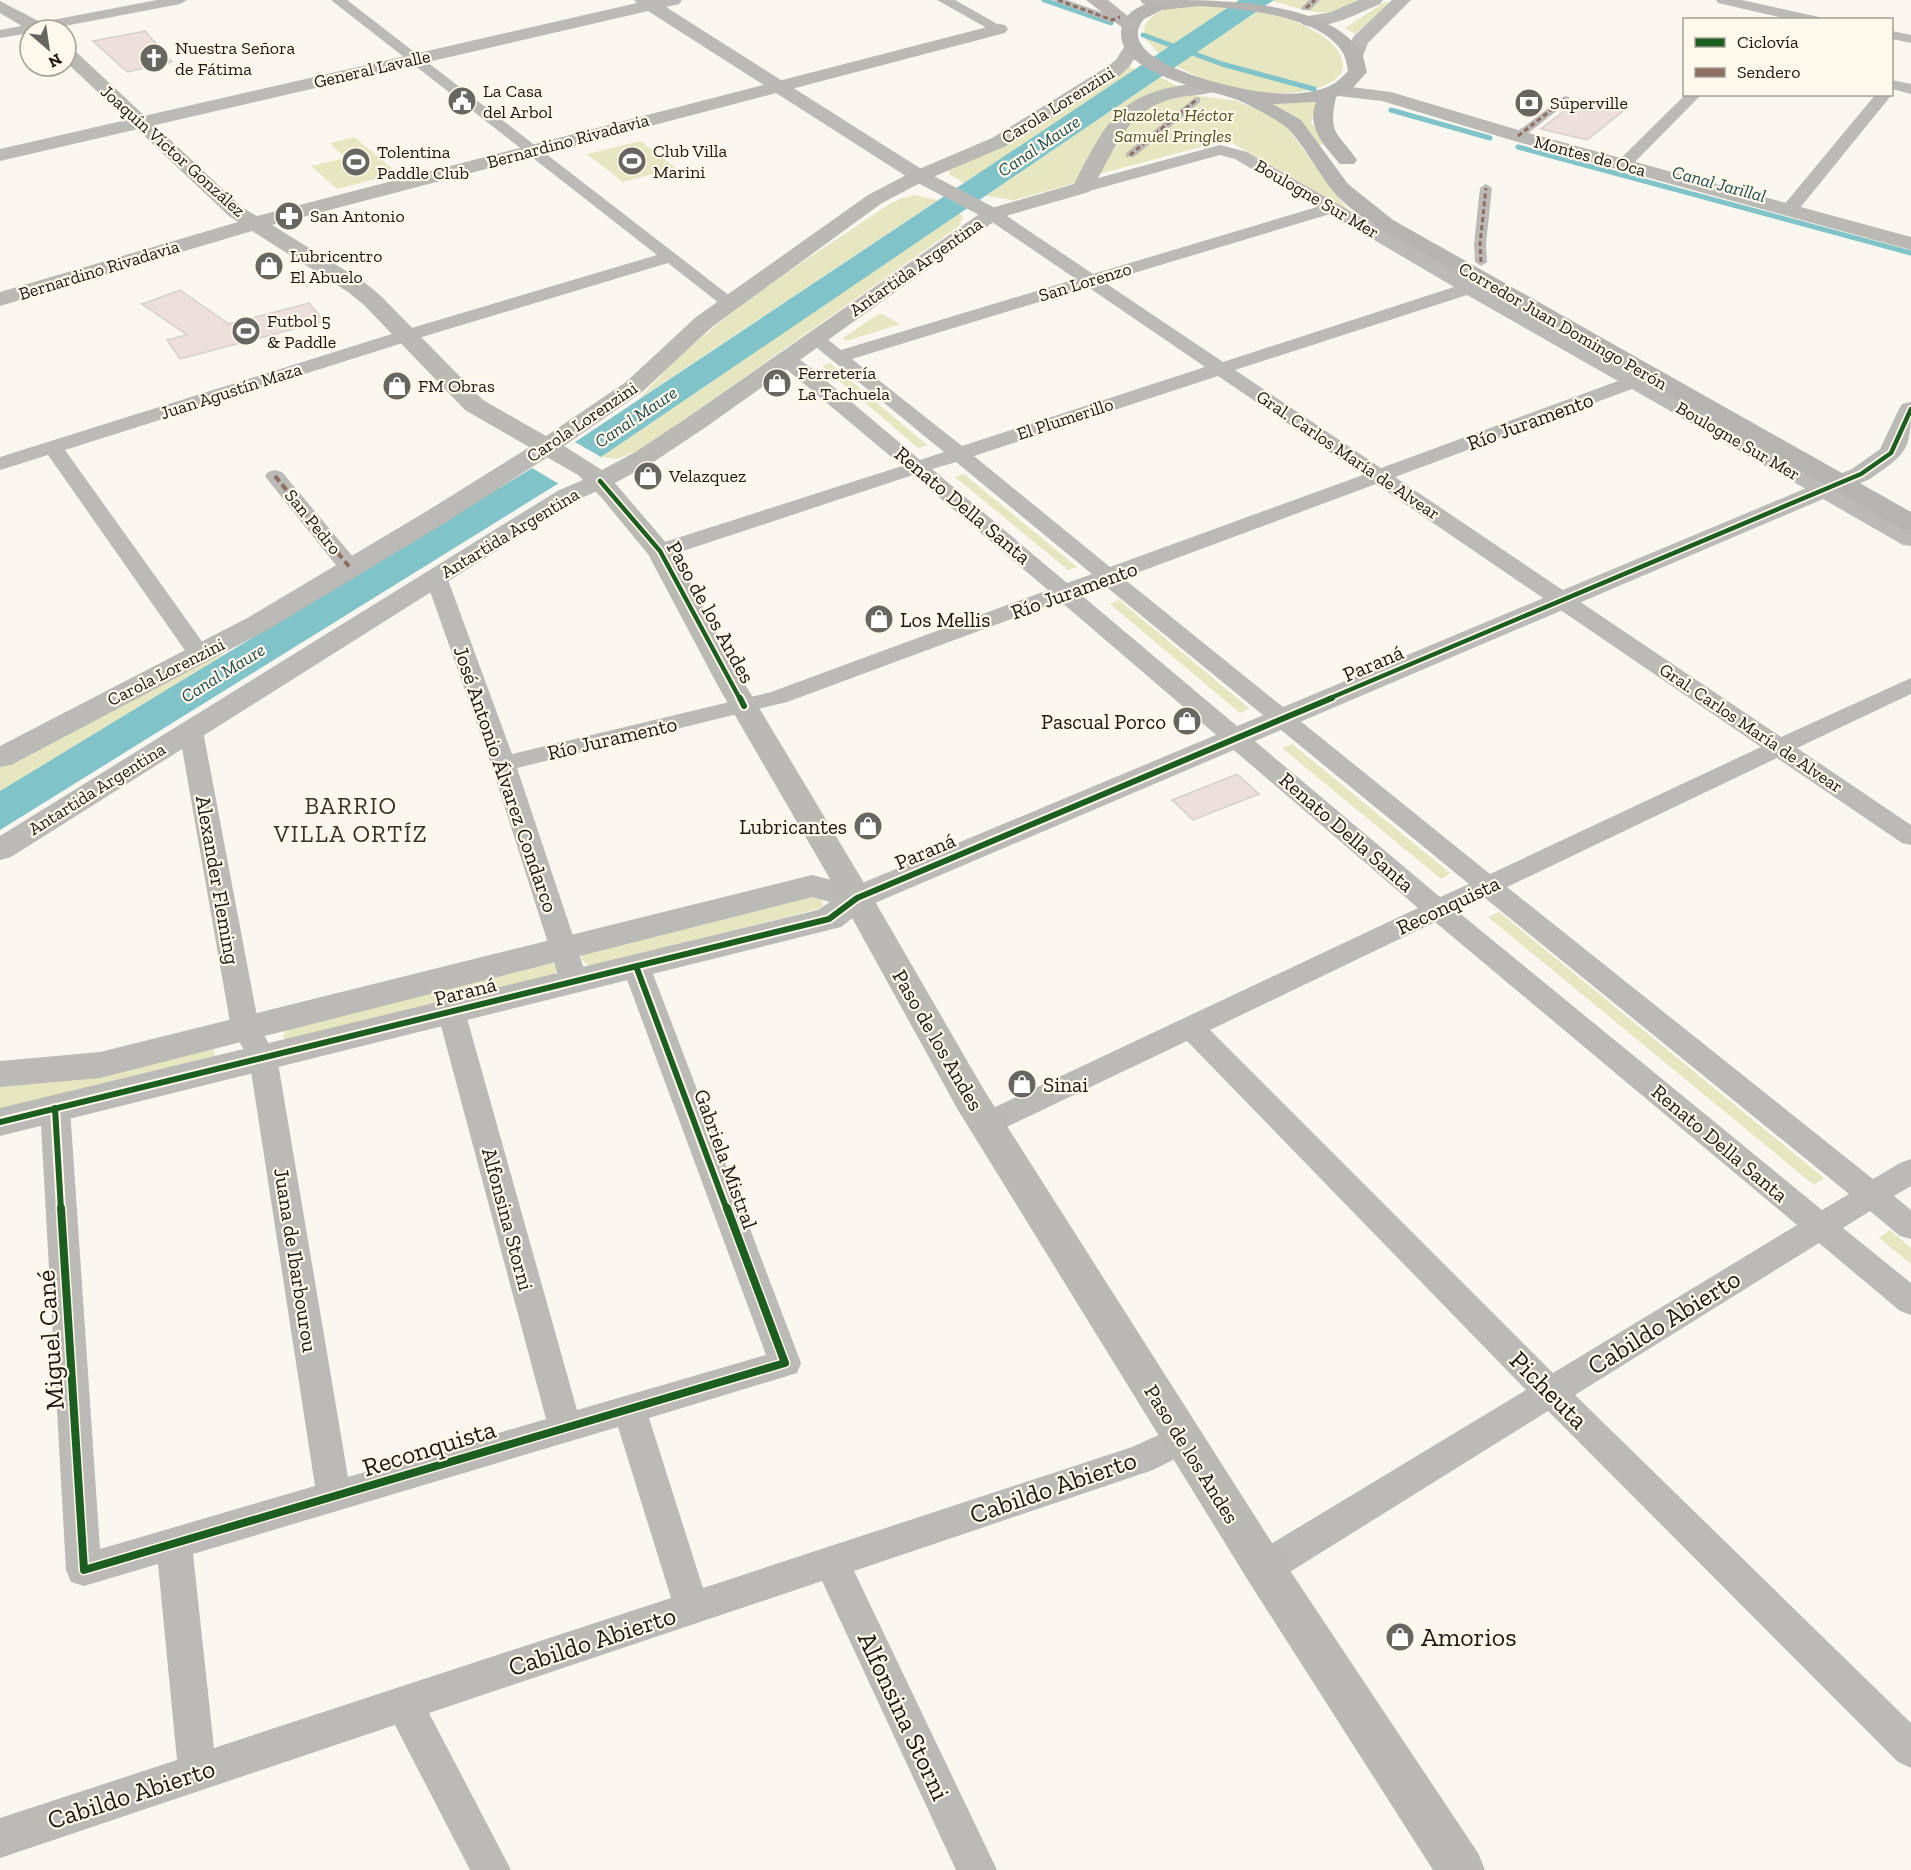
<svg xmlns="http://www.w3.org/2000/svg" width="1911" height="1870" font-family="'Zilla Slab',serif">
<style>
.green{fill:#e6e6c0}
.water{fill:#80c3c8}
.pier{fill:#faf7f0}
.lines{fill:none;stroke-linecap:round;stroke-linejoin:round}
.stream{stroke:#80c3c8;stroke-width:5}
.building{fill:#eddfdb;stroke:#d4d0cd;stroke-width:1.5}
.pedestrian{fill:#bbbab7;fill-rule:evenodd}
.minor{fill:#bbbab7;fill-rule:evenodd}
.tertiary{fill:#bbbab7;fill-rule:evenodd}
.secondary{fill:#bab9b4;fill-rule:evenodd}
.trunk{fill:#b6b4b0;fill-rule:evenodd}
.motorway{fill:#b9b6b3;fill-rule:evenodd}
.quiet-far1{stroke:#8d6e63;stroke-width:3;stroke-dasharray:5 3;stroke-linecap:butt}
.quiet{stroke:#8d6e63;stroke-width:4;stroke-dasharray:7 4;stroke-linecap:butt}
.cycleway-far2-casing{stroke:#fff8eb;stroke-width:8}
.cycleway-far1-casing{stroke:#fff8eb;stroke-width:10}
.cycleway-casing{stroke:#fff8eb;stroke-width:11}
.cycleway-far2{stroke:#1b5e20;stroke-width:4.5}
.cycleway-far1{stroke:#1b5e20;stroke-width:6}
.cycleway{stroke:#1b5e20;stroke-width:8}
.labels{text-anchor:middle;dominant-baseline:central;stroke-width:4.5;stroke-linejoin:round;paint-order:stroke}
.far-poi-label{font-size:18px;fill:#1a1813;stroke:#fff8eb;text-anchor:start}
.far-street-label{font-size:18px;fill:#1a1813;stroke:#fff8eb}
.far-park-label{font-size:18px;font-style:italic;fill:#51531f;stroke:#fff8eb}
.far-water-label{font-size:18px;font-style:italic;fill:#1f4b4f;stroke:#fff8eb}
.street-label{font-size:21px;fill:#1a1813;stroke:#fff8eb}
.poi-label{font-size:21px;fill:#1a1813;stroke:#fff8eb;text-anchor:start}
.quarter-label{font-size:24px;letter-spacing:1.5px;fill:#353026;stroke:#fff8eb}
.near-street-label{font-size:26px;fill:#1a1813;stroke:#fff8eb}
.near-poi-label{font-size:26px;fill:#1a1813;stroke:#fff8eb;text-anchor:start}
</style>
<rect width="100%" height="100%" fill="#faf7f0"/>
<path class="green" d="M1274 0H1366C1319 19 1318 13 1272 1Z
M1385 2 1390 3 1355 34 1345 28Z
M1201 4 1230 6 1159 54 1145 38 1144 28C1153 6 1181 6 1201 4Z
M1260 10C1285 17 1341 34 1343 65 1344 77 1328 85 1318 88 1277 101 1214 87 1176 66Z
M1129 67 1136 69 964 183 949 174 950 169Z
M1160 77 1179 87 1152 94 1075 183 1014 200 986 196Z
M1193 95 1236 101 1260 110 1285 125 1347 209 1229 141 1220 142 1099 174 1133 117 1160 100Z
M1319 102 1311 122 1326 145H1319L1291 114 1272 103Z
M354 137 398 173 337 189 311 166 345 158 330 143Z
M640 141 676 168 623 182 587 154Z
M914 195 938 200 640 398C709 319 802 263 888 205L900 199Z
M960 213 963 218 959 226 642 449 617 459 601 457Z
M880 313 900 324 847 341 843 338Z
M830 363 927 445 918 448 822 366Z
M964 474 1077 567 1068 570 955 477Z
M1119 600 1249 708 1240 713 1110 604Z
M226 654 18 780 0 791V766L205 659Z
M1292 744 1450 873 1441 879 1282 748Z
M810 896 822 900 823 905 819 909 589 966 581 959 583 954Z
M1499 912 1824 1178 1814 1185 1488 917Z
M551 962 559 968 554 975 286 1040 283 1037 286 1029Z
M213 1049 215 1056 0 1113V1085Z
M1890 1230 1911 1248V1264L1879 1238Z"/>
<path class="water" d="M1239 0H1274L601 457 0 830V791L575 442Z"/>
<path class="pier" d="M575 442 601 457 559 484 532 468Z"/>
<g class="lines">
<path class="stream" d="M1044 0 1111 23
M1143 35 1222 64 1314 89
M1391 110 1490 138
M1518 147 1911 253"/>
</g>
<path class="building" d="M145 31 172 62 127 72 93 41Z
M1578 100 1623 111 1587 140 1541 129Z
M180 290 229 324 309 303 324 321 180 359 167 340 187 335 142 304Z
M1237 774 1259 794 1193 820 1172 800Z"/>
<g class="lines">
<path class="pedestrian" d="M1053 0H1067L1112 16 1120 14 1125 17 1112 23Z
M1309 0H1320L1310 10H1302L1301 8Z
M1565 96 1569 97V101L1522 138H1514V134Z
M1196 97 1200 98V102L1134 157H1126V153Z
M1486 184 1492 188 1486 244 1487 262 1481 266 1475 262 1474 244 1480 188Z"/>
<path class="minor" d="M157 0H187L180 4 44 30H30V33L0 38V30Z
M331 0H347L739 303 736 307H724L668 263 412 340 65 450 211 654 207 659 199 661 191 659 48 455 0 470V457L398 332 657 255Z
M937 0H955L1006 29 1004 32H994Z
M1716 0H1742L1819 17 1821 20H1792L1718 3Z
M1892 31 1911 35V43L1892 39Z
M1892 80 1911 84V94L1892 89Z
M1892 92 1893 94 1890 97 1795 214H1783L1780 210 1783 206 1876 94H1892Z
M1686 94H1702L1629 168H1617L1615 165 1617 162Z
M1220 145 1247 152 1911 531V546L1903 545 1632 389 1395 477 1781 737 1911 678V694L1797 748 1911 825V845L1902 843 1777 758 1507 887 1873 1179 1900 1163 1911 1159V1186L1894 1196 1911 1210V1239L1900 1236 1870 1211 1843 1228 1911 1283V1315L1900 1311 1819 1243 1575 1395 1911 1723V1768L1898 1762 1548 1411 1277 1580 1264 1584 1251 1580 1246 1568 1251 1556 1526 1390 1187 1041 996 1132 986 1135 976 1132 971 1124 976 1116 1418 908 1060 601 787 702 517 768 588 981 584 988 574 991 564 988 560 981 491 764 425 577 428 572 436 570 444 572 447 577 512 754 771 692 1048 590 913 475 668 556 660 558 652 556 649 551 652 546 902 466 778 362 775 358 778 354H792L810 367 920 460 944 452 805 338 807 334H821L841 350 1076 279 986 218 983 214 986 210H998L1093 274 1317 207 1235 159 1220 155 1082 193 1074 188 1076 184ZM1330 214 1454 287 1223 362 1104 282ZM1088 287 1205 367 962 446 852 359ZM1467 295 1618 381 1381 468 1235 370ZM1218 376 1363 475 1110 567 974 456ZM956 462 1092 574 1067 583 932 469ZM1376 484 1761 747 1490 874 1123 578ZM1104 585 1469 884 1440 897 1080 594ZM1485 898 1849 1194 1822 1210 1457 911ZM1435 922 1797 1225 1553 1373 1210 1030Z
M275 470 282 472 359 564 362 569 359 574 351 576 343 574 268 480 265 476 268 472Z
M191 723 200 726 203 731 259 1027 277 1057 348 1477 546 1419 437 1011 441 1004 451 1001 461 1004 465 1011 577 1410 766 1355 622 966 626 959 636 956 646 959 650 966 801 1363 797 1373 649 1418 703 1588 1132 1447 1183 1424 1195 1429 1200 1439 1195 1449 1153 1470 854 1571 997 1870H956L822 1581 429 1713 511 1870H470L395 1725 0 1858V1818L177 1760 158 1564 84 1586 71 1582 66 1570 40 1108 45 1100 55 1097 65 1100 70 1108 100 1549 315 1486 249 1058 231 1028 179 731 182 726ZM618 1427 671 1598 214 1748 193 1554Z"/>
<path class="tertiary" d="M634 0H682L679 4 666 7 926 172 999 210 1002 214 999 218 992 220 985 218 912 180 648 11 0 161V149L637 3Z
M1359 0H1383L1380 4C1358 13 1327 31 1303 25L1300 21 1303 17 1331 12Z
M1392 0H1411L1368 43 1361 61H1349L1346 57 1353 37Z
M1911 402C1911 450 1909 452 1870 479L868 906 841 927 0 1136V1108L818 910 830 902 812 897 100 1078 0 1087V1061L100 1052 812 875 855 886 1852 469 1880 449 1899 409 1902 404Z
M548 439 557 441 560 446 557 451 445 523 269 629 11 765 0 767V746L249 617 427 511 539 441Z
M600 473 609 476 613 481 609 486 577 500 11 857 0 860V836L559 490Z"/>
<path class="secondary" d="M0 1 48 26 51 30 30 31 0 13Z
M999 24 1005 25 1008 29 1005 33 272 225 364 282 380 295 483 400 546 436 626 382 696 317 868 195 912 172 992 138 1105 68 1116 60 1127 42H1139L1142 46 1129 67 1119 76 1006 146 926 180 882 203 712 327 642 392 564 446 602 470 637 451 688 417 985 210 1074 184C1102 132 1113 98 1177 86 1189 84 1202 81 1214 84L1216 88 1214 92C1199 96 1183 95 1168 100 1121 114 1114 157 1089 192L999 218 706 427 655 461 615 483 673 551 746 686 873 898 984 1090 1279 1554 1478 1853 1485 1870H1433L1249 1582 958 1110 841 898 718 686 648 554 601 497 578 475 465 410 364 305 348 292 252 231 0 306V292L238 222 229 216 66 62V47L72 48 243 208 257 216Z
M1336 85 1391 92 1525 132 1911 237V250L1511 140 1382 101 1329 95 1327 91 1329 87Z"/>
<path class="trunk" d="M1162 0C1220 0 1324 0 1360 50 1364 56 1365 65 1367 72L1350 91 1336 97C1328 135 1337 131 1357 160L1354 164H1340C1325 146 1306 128 1316 102L1273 104 1301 120 1348 184 1393 220 1911 512V531L1902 529 1379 228C1363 217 1345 206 1333 191 1319 174 1302 142 1287 128 1280 121 1245 102 1235 99 1207 89 1110 73 1122 26 1127 9 1146 3 1162 0ZM1199 6C1238 8 1321 15 1343 53 1346 58 1347 66 1348 71 1339 81 1331 87 1318 90 1301 95 1281 94 1264 92 1240 90 1108 62 1144 19L1162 10Z"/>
<path class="motorway" d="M1086 0H1108L1139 25 1136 29H1124Z
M1140 0H1180L1182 3 1179 7 1173 8 1143 4Z"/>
<path class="quiet-far1" d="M1058 0 1112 20 1120 17
M1306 8 1315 0
M1518 136 1565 99
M1130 155 1196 100
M1481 262 1480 244 1486 188"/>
<path class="quiet" d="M275 476 351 569"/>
<g class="cycleway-far2-casing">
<path id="cycleway-far2" d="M600 481 660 551 740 699
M1328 699 1861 474 1891 453 1911 409"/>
</g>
<g class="cycleway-far1-casing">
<path id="cycleway-far1" d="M740 698 744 706
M636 966 727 1210
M55 1108 61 1210
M0 1122 829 919 857 898 1332 698"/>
</g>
<g class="cycleway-casing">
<path id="cycleway" d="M61 1208 84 1570 785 1363 727 1208"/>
</g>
<use href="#cycleway-far2" class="cycleway-far2"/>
<use href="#cycleway-far1" class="cycleway-far1"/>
<use href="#cycleway" class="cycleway"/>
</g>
<defs>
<g id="church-disc" transform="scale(1.5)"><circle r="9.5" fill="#686660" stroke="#fff8eb"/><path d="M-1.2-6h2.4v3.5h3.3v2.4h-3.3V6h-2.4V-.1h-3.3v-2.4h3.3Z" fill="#fff"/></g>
<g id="civic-disc" transform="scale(1.5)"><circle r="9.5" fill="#686660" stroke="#fff8eb"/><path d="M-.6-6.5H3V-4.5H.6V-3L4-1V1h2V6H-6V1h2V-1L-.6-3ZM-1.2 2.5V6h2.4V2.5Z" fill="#fff"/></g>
<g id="bank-disc" transform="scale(1.5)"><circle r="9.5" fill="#686660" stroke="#fff8eb"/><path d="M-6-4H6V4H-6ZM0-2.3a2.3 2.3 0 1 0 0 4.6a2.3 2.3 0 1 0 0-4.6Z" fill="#fff"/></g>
<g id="stadium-disc" transform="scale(1.5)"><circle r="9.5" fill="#686660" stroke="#fff8eb"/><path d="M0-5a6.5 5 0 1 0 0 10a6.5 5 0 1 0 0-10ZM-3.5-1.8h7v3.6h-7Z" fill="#fff"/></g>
<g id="pharmacy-disc" transform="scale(1.5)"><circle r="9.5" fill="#686660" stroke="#fff8eb"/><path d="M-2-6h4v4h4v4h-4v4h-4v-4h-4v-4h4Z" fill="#fff"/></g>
<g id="shop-disc" transform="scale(1.5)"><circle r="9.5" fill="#686660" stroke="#fff8eb"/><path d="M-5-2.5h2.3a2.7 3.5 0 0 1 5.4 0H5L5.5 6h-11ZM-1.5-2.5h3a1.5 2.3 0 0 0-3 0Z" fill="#fff"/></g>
</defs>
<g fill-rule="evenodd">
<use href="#church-disc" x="154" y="58"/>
<use href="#civic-disc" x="462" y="101"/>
<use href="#bank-disc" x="1529" y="103"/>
<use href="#stadium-disc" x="632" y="161"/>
<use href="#stadium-disc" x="356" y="162"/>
<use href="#pharmacy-disc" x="289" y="216"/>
<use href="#shop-disc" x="269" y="266"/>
<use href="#stadium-disc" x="246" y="331"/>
<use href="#shop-disc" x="777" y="383"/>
<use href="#shop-disc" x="397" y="386"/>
<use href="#shop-disc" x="648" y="476"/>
<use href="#shop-disc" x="879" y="619"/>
<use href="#shop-disc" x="1187" y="721"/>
<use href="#shop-disc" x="868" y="826"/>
<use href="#shop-disc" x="1022" y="1084"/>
<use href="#shop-disc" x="1400" y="1637"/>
</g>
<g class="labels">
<g class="far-poi-label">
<text x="175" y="48">Nuestra Señora<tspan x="175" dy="21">de Fátima</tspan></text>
<text x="483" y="91">La Casa<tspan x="483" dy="21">del Arbol</tspan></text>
<text x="1550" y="103">Superville</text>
<text x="653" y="151">Club Villa<tspan x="653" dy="21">Marini</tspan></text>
<text x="377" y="152">Tolentina<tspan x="377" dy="21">Paddle Club</tspan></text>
<text x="310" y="216">San Antonio</text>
<text x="290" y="256">Lubricentro<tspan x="290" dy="21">El Abuelo</tspan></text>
<text x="267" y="321">Futbol 5<tspan x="267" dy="21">&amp; Paddle</tspan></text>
<text x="798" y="373">Ferretería<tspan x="798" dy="21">La Tachuela</tspan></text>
<text x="418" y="386">FM Obras</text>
<text x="669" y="476">Velazquez</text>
</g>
<g class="far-street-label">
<text transform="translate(372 69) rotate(-13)">General Lavalle</text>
<text transform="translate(1058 105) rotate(-32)">Carola Lorenzini</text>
<text transform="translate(568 141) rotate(-15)">Bernardino Rivadavia</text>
<text transform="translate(173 151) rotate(42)">Joaquín Víctor González</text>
<text transform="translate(1590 156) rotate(15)">Montes de Oca</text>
<text transform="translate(1317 199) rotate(30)">Boulogne Sur Mer</text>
<text transform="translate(916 267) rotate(-35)">Antartida Argentina</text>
<text transform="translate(99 270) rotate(-17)">Bernardino Rivadavia</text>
<text transform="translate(1085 282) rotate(-17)">San Lorenzo</text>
<text transform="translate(1563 326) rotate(30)">Corredor Juan Domingo Perón</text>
<text transform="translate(231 391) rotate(-18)">Juan Agustín Maza</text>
<text transform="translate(1065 419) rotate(-18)">El Plumerillo</text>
<text transform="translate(582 422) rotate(-34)">Carola Lorenzini</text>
<text transform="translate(1738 441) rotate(30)">Boulogne Sur Mer</text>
<text transform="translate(1348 455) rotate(34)">Gral. Carlos María de Alvear</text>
<text transform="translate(313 522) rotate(51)">San Pedro</text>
<text transform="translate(510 533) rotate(-31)">Antartida Argentina</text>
<text transform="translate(166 672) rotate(-27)">Carola Lorenzini</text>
<text transform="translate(1751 728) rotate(34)">Gral. Carlos María de Alvear</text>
<text transform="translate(97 789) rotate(-32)">Antartida Argentina</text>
</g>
<g class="far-park-label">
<text x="1173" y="115">Plazoleta Héctor<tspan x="1173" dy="21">Samuel Pringles</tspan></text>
</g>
<g class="far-water-label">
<text transform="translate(1039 146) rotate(-34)">Canal Maure</text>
<text transform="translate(1719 184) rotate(15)">Canal Jarillal</text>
<text transform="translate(636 417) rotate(-34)">Canal Maure</text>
<text transform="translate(223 673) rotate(-32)">Canal Maure</text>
</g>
<g class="street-label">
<text transform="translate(1530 421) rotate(-20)">Río Juramento</text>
<text transform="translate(963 505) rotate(40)">Renato Della Santa</text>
<text transform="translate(1074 590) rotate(-20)">Río Juramento</text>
<text transform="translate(711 612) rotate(61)">Paso de los Andes</text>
<text transform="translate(1373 663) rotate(-23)">Paraná</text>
<text transform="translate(612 738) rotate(-13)">Río Juramento</text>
<text transform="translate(506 779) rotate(71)">José Antonio Álvarez Condarco</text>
<text transform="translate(1347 832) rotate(41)">Renato Della Santa</text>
<text transform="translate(925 851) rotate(-23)">Paraná</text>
<text transform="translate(218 880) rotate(80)">Alexander Fleming</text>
<text transform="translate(1448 905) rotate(-25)">Reconquista</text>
<text transform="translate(465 991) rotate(-14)">Paraná</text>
<text transform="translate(938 1040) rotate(60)">Paso de los Andes</text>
<text transform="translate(1720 1143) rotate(40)">Renato Della Santa</text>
<text transform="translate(726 1159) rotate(70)">Gabriela Mistral</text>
<text transform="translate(508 1219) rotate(75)">Alfonsina Storni</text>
<text transform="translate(296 1260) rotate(81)">Juana de Ibarbourou</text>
<text transform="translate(1192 1454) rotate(58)">Paso de los Andes</text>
</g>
<g class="poi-label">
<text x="900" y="619">Los Mellis</text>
<text x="1166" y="721" text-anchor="end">Pascual Porco</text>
<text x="847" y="826" text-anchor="end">Lubricantes</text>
<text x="1043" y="1084">Sinai</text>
</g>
<g class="quarter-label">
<text x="351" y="805">BARRIO<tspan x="351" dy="28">VILLA ORTÍZ</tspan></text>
</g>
<g class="near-street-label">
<text transform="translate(1664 1322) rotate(-32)">Cabildo Abierto</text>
<text transform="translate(50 1340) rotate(-94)">Miguel Cané</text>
<text transform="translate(1549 1390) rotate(45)">Picheuta</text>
<text transform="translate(429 1448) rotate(-17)">Reconquista</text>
<text transform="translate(1053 1487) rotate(-19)">Cabildo Abierto</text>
<text transform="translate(592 1641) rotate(-18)">Cabildo Abierto</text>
<text transform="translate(904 1716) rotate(65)">Alfonsina Storni</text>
<text transform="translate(131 1794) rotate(-18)">Cabildo Abierto</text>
</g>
<g class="near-poi-label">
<text x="1421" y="1637">Amorios</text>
</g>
</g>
<rect x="1683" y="18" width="210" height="78" fill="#fff8eb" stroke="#a39e95" stroke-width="1.5"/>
<rect x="1695" y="38" width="30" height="9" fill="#1b5e20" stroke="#a39e95" stroke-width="1.5"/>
<text x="1737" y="48" font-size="18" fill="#1a1813">Ciclovía</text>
<rect x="1695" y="68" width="30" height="9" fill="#8d6e63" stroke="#a39e95" stroke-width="1.5"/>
<text x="1737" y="78" font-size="18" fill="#1a1813">Sendero</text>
<g transform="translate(48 48) rotate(151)"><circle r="28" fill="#fff8eb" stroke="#a39e95" stroke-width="1.5"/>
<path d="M0-4.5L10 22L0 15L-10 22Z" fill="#686660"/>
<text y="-9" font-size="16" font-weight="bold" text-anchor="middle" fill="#1a1813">N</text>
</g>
</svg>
